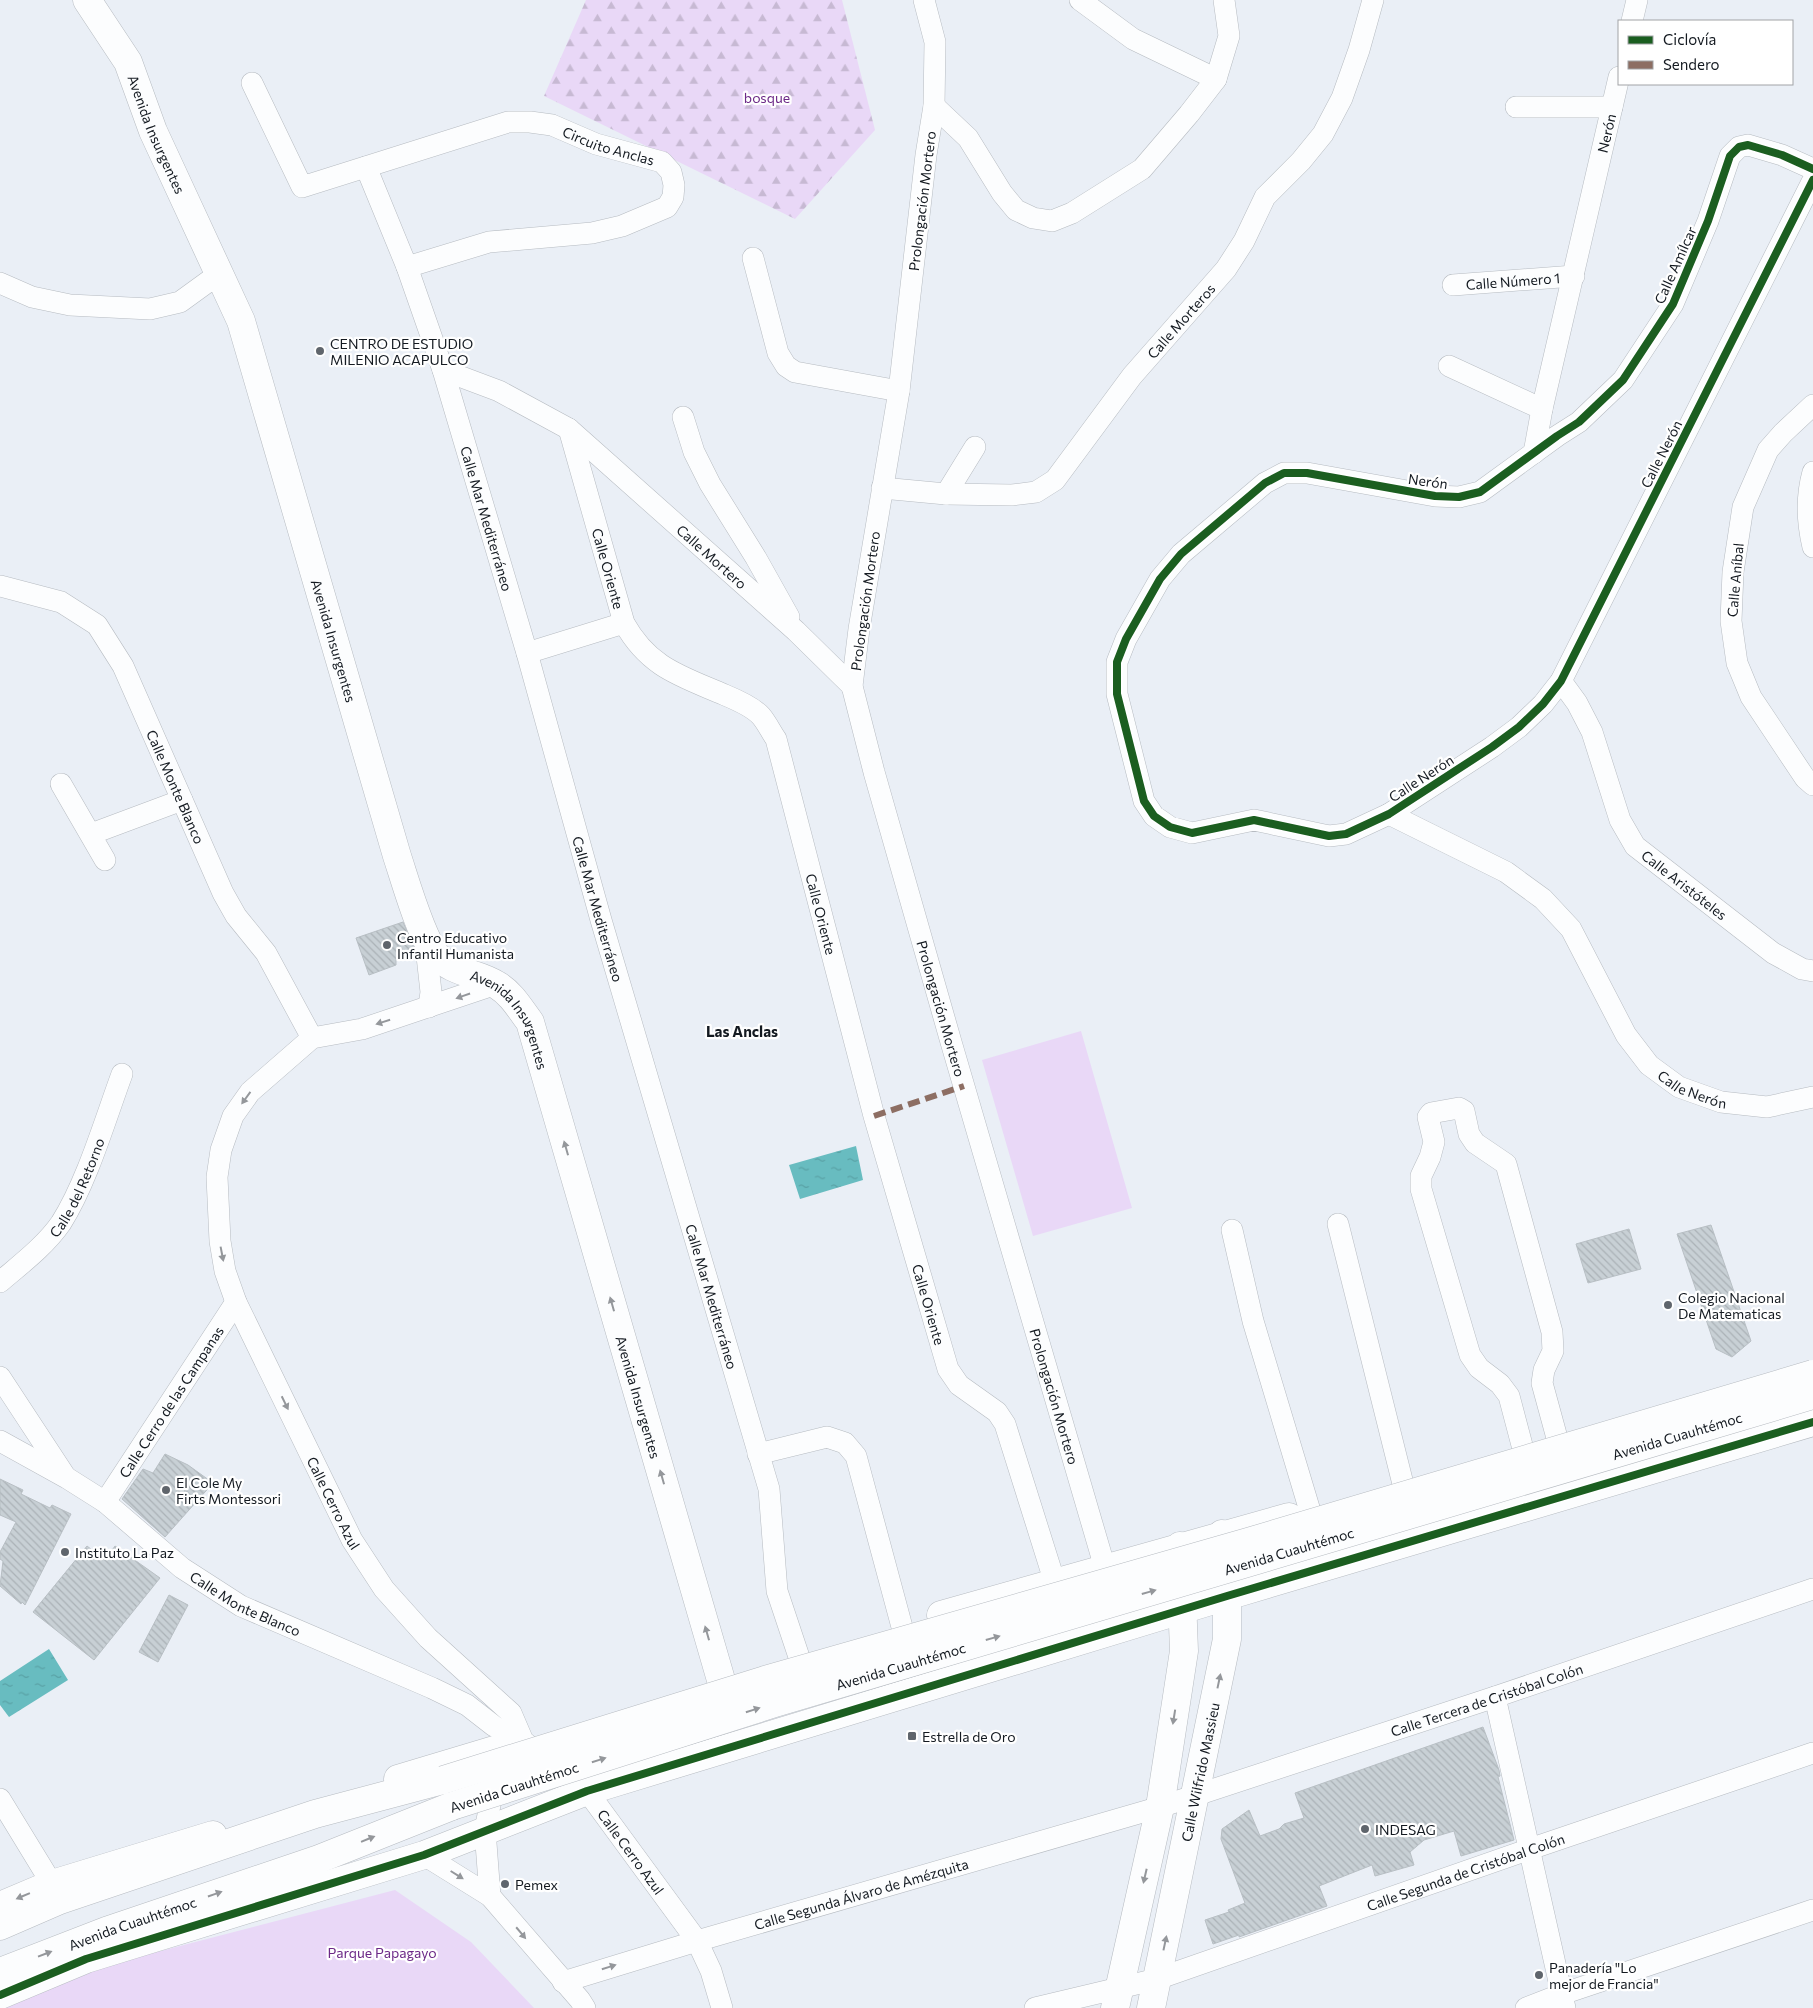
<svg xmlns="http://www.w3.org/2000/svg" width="1813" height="2008" font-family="Commissioner,sans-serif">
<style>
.forest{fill:url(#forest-firs)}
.green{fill:#e9d8f7}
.water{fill:url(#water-ripples)}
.building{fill:url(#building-back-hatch);stroke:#b8bfc4}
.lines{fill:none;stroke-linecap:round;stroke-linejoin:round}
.minor-casing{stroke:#b6bbc1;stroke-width:22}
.tertiary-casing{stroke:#b6bbc1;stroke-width:29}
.secondary-casing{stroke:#b6bbc1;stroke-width:29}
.primary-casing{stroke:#b6bbc1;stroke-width:29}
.minor{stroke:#fcfdfe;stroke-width:21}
.tertiary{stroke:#fcfdfe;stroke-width:28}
.secondary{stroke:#fcfdfe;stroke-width:28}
.primary{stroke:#fcfdfe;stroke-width:28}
.primary-bridge-casing{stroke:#b6bbc1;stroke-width:29;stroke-linecap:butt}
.primary-bridge{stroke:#fcfdfe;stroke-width:28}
.quiet{stroke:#8d6e63;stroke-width:6;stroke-dasharray:12 6;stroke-linecap:butt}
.cycleway-casing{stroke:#fff;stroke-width:11}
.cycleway{stroke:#1b5e20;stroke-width:8}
.oneway{fill:#94979b}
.poi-dot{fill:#5f656c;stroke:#fff;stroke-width:2}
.labels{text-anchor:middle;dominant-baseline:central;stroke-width:4.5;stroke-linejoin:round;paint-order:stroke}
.park-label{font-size:14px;fill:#6c2987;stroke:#fff}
.street-label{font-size:14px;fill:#141a21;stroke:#fff}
.poi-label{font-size:14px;fill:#141a21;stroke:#fff;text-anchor:start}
.neighbourhood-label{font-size:15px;font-weight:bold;fill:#141a21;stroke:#fff}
</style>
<defs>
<pattern id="forest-firs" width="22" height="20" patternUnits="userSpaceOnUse" patternTransform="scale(1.25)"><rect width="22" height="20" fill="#e9d8f7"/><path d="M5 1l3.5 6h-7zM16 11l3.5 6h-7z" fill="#c7b9d3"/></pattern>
<pattern id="water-ripples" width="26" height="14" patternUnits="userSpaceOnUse" patternTransform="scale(1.25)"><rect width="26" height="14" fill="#68bcc0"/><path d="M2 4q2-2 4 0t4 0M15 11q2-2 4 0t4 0" fill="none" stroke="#59a1a5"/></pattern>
<pattern id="building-back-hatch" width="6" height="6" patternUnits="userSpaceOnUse" patternTransform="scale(1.25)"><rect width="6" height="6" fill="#c8d0d5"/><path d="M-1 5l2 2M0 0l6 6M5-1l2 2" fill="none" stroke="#abb2b7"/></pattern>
</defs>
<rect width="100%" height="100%" fill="#eaeff6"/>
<path class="forest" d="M586 0H842L875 130 795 219 544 96Z"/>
<path class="green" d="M1081 1031 1132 1208 1033 1236 982 1060Z
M395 1890 471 1942 534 2008H0L103 1966Z"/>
<path class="water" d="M856 1146 863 1180 800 1199 789 1165Z
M49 1649 68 1680 9 1717 0 1705V1681Z"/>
<path class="building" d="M403 922 414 948V954L396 960V965L369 975 356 938Z
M1711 1225 1751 1341 1732 1357 1716 1349 1677 1234Z
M1629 1229 1641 1269 1588 1283 1576 1244Z
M165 1454 188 1465 213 1483 165 1537 122 1499 143 1469 153 1473Z
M0 1479 23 1490 21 1494 50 1508 52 1505 71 1514 25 1605 22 1602 21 1604 0 1586 3 1561 0 1559V1552L16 1522 0 1515Z
M87 1546 105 1560 115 1546 160 1578 94 1660 33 1612Z
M169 1595 188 1605 158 1662 139 1652Z
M1483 1727 1499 1770 1500 1776 1498 1777 1514 1840 1461 1856 1454 1831 1424 1840 1410 1852 1414 1865 1375 1876 1372 1865 1319 1886 1327 1906 1239 1937V1935L1213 1944 1205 1920 1229 1912 1228 1910 1245 1903 1221 1839 1222 1829 1249 1810 1260 1836 1279 1829 1284 1824 1304 1818 1295 1793Z"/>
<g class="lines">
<g class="minor-casing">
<g id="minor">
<path id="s1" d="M924 0 935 42 934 106 926 155 899 391 859 629 852 686 874 772 951 1042 1105 1568"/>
<path d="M1080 0 1133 39 1216 79"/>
<path d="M1632 21 1637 0"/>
<path id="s2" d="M252 83 302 187 508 122H530L552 125 596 144 662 162 671 172 674 185 673 197 667 207 622 226 592 233 489 242 407 267"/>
<path d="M934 106 968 138 1002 193 1016 210 1033 218 1052 221 1072 213 1142 169 1189 114 1216 79 1229 36 1224 0"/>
<path d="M1516 107H1612"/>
<path id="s3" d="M366 167 407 267 443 370 527 653 601 920 769 1489 777 1591 799 1657"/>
<path d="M1813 169 1782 155 1748 145 1739 147 1730 156 1708 221 1673 304 1623 380 1579 422 1557 436 1480 492 1459 497 1435 496 1307 473H1284L1265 483 1181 554 1160 579 1126 639 1117 662V694L1144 801 1154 816 1170 827 1192 833 1254 820 1329 836 1346 834 1389 814 1492 747 1519 727 1543 704 1561 681 1813 180"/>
<path d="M753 258 778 353 786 366 795 372 899 391"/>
<path d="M0 283 32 297 70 305 150 309 180 302 220 273"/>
<path id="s4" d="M1453 285 1574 276"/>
<path d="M1449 366 1542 409"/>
<path id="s5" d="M443 370 499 391 569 429 796 631 852 686"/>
<path d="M1813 405 1783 433 1768 450 1743 507 1733 572 1731 621 1737 663 1751 697 1805 778 1813 785"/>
<path d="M683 417 694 452 710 484 756 558 789 617"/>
<path id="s6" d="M569 429 624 623C649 668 681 676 725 695 737 700 753 707 761 716 767 723 771 732 776 739L874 1116 948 1369 959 1385 997 1412 1005 1424 1055 1583"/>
<path id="s7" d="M1534 453 1542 409 1619 77"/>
<path d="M1813 472C1806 497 1807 522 1813 547"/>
<path id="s8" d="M882 488 946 494 1012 495 1036 492 1055 480 1132 376 1226 269 1244 241 1265 197 1301 161 1323 134 1342 98 1359 50 1373 0"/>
<path d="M946 494 975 447"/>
<path id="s9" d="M0 586 61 602 97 625 123 666 223 893 236 916 266 953 312 1038"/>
<path d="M527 653 624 623"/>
<path id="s10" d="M1561 681 1577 703 1592 732 1620 820 1635 846 1773 953 1802 969 1813 971"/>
<path d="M61 784 105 860"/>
<path id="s11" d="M1389 814 1506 872 1543 899 1571 929 1626 1035 1649 1065 1679 1087 1721 1102 1767 1107 1813 1097"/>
<path d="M91 834 182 800"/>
<path d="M425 938 431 992 429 1007"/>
<path id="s12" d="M496 984 362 1029 312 1038 250 1092 233 1116 221 1150 217 1177 220 1241 225 1271 236 1302 352 1540 384 1589 428 1638 511 1713 523 1741 545 1759"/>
<path d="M1338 1224 1403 1484"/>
<path d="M1232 1230 1253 1321 1310 1511"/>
<path id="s13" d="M0 1282C21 1264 45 1246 61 1223 87 1182 105 1120 122 1074"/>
<path d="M0 1377 65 1476"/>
<path id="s14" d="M0 1441 67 1478 105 1502 182 1568 241 1606 432 1688 467 1705 494 1726 523 1741"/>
<path d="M1523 1449 1509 1396 1500 1384 1479 1368 1470 1355 1421 1189V1176L1430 1157 1434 1142 1428 1117 1431 1113 1459 1108 1464 1111 1469 1134 1475 1143 1506 1164 1552 1332 1553 1351 1544 1370 1542 1383 1557 1438"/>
<path d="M758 1454 827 1437 845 1443 856 1456 902 1627"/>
<path id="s15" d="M105 1502 236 1302"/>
<path d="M1495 1697 1565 2008"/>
<path id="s16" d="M575 1782 587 1791 697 1941 711 1971 722 2008"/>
<path d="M0 1799 52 1884"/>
<path d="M424 1855 490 1896 580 2000 585 2008"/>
<path d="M490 1896 485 1830 495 1780"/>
<path id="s17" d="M563 1982 697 1941 1160 1807 1495 1697 1813 1589"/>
<path id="s18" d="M1035 2008 1157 1979 1530 1849 1813 1753"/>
<path d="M1526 2008 1562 1994 1813 1910"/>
</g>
</g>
<g class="tertiary-casing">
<path id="tertiary" d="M941 1615 1289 1517
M398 1779 498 1749
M0 1906 52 1884 213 1835
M0 1995 86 1959 424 1855 587 1791 1227 1596 1813 1422"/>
</g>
<g class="secondary-casing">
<g id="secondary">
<path id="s19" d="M87 0 128 62 153 131 241 321 397 856C405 880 421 937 436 955 452 973 479 973 497 985 512 994 520 1009 530 1022L721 1680"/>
<path d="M1115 2008 1160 1807 1184 1651 1180 1546"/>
<path id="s20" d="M1151 2008 1227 1639V1596L1222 1534"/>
</g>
</g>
<g class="primary-casing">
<g id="primary">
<path d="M0 1926 60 1900 315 1814 443 1780"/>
<path id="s21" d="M0 1972 106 1931 319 1859 452 1806"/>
</g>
</g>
<use href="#minor" class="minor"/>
<use href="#tertiary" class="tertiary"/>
<use href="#secondary" class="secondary"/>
<use href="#primary" class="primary"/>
<g class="primary-bridge-casing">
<g id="primary-bridge">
<path d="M443 1780 765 1680 1248 1542 1813 1374"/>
<path id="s22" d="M452 1806 775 1703 1813 1395"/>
</g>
</g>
<use href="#primary-bridge" class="primary-bridge"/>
<path class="quiet" d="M874 1116 964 1086"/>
<g class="cycleway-casing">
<path id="cycleway" d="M1813 169 1782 155 1748 145 1739 147 1730 156 1708 221 1673 304 1623 380 1579 422 1557 436 1480 492 1459 497 1435 496 1307 473H1284L1265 483 1181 554 1160 579 1126 639 1117 662V694L1144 801 1154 816 1170 827 1192 833 1254 820 1329 836 1346 834 1389 814 1492 747 1519 727 1543 704 1561 681 1813 180
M0 1995 86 1959 424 1855 587 1791 1227 1596 1813 1422"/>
</g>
<use href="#cycleway" class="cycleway"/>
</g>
<defs><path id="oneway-solid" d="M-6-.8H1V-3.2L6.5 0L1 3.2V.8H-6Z" transform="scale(1.25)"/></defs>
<g class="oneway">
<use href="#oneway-solid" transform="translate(463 996) rotate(161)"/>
<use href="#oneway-solid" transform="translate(383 1022) rotate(162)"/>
<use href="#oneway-solid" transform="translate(246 1098) rotate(126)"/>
<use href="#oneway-solid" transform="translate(566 1148) rotate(-106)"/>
<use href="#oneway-solid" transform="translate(222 1254) rotate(79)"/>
<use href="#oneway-solid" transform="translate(612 1304) rotate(-106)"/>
<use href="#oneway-solid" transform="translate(285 1403) rotate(64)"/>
<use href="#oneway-solid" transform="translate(662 1477) rotate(-106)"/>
<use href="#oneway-solid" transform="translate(1149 1592) rotate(-16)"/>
<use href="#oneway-solid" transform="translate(707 1633) rotate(-106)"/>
<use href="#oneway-solid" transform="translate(993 1638) rotate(-16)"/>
<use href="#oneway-solid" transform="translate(1219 1681) rotate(-78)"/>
<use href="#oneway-solid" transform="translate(753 1710) rotate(-18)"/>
<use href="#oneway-solid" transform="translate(1174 1717) rotate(99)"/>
<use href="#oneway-solid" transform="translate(599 1760) rotate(-18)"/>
<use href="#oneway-solid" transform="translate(368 1839) rotate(-22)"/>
<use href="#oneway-solid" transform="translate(457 1875) rotate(32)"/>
<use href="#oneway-solid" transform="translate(1145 1876) rotate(103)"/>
<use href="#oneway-solid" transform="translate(215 1894) rotate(-19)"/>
<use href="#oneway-solid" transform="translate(23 1896) rotate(157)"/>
<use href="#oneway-solid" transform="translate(521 1933) rotate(50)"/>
<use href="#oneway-solid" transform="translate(1165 1943) rotate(-78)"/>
<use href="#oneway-solid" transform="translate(45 1954) rotate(-21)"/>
<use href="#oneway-solid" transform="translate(609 1967) rotate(-17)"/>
</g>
<g class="poi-dot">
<circle cx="320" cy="351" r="5"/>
<circle cx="387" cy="945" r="5"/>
<circle cx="1668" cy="1305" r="5"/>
<circle cx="166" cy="1490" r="5"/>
<circle cx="65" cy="1552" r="5"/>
<rect x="907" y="1731" width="10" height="10" rx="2.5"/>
<circle cx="1365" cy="1829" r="5"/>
<circle cx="505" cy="1884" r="5"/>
<circle cx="1539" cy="1975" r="5"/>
</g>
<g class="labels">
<g class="park-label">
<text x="767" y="97">bosque</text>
<text x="382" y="1952">Parque Papagayo</text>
</g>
<g class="street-label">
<text stroke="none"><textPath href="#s19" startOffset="152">Avenida Insurgentes</textPath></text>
<text stroke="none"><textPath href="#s7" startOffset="328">Nerón</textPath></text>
<text stroke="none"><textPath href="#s2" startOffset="436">Circuito Anclas</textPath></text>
<text transform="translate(922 201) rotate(-83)">Prolongación Mortero</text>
<text transform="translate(1675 265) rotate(-66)">Calle Amílcar</text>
<text stroke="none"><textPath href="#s4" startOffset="60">Calle Número 1</textPath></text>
<text stroke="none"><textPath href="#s8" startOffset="380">Calle Morteros</textPath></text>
<text transform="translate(1661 454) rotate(-63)">Calle Nerón</text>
<text transform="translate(1428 481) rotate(8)">Nerón</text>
<text stroke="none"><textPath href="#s3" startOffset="372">Calle Mar Mediterráneo</textPath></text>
<text stroke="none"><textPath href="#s5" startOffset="331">Calle Mortero</textPath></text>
<text stroke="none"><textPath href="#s6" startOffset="145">Calle Oriente</textPath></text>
<text transform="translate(1735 580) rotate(-85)">Calle Aníbal</text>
<text transform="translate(865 601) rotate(-82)">Prolongación Mortero</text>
<text stroke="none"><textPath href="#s19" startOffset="690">Avenida Insurgentes</textPath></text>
<text transform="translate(1421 778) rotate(-33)">Calle Nerón</text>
<text stroke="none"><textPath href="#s9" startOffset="286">Calle Monte Blanco</textPath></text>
<text stroke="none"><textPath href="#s10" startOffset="245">Calle Aristóteles</textPath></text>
<text stroke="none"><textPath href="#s3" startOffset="778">Calle Mar Mediterráneo</textPath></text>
<text stroke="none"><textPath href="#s6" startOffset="579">Calle Oriente</textPath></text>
<text stroke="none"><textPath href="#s1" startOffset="1028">Prolongación Mortero</textPath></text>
<text stroke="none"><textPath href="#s19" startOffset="1125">Avenida Insurgentes</textPath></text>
<text stroke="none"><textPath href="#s11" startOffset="425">Calle Nerón</textPath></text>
<text stroke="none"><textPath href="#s13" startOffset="124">Calle del Retorno</textPath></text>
<text stroke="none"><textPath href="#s3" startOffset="1182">Calle Mar Mediterráneo</textPath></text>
<text stroke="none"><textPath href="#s6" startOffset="984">Calle Oriente</textPath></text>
<text stroke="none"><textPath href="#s19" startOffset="1530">Avenida Insurgentes</textPath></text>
<text stroke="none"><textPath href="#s1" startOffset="1432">Prolongación Mortero</textPath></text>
<text stroke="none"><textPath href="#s15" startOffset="120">Calle Cerro de las Campanas</textPath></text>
<text stroke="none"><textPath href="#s22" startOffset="1280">Avenida Cuauhtémoc</textPath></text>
<text stroke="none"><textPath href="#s12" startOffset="718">Calle Cerro Azul</textPath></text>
<text stroke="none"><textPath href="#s22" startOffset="875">Avenida Cuauhtémoc</textPath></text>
<text stroke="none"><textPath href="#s14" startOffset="296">Calle Monte Blanco</textPath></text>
<text stroke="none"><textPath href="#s22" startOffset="470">Avenida Cuauhtémoc</textPath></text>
<text stroke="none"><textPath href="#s17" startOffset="966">Calle Tercera de Cristóbal Colón</textPath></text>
<text stroke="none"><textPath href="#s20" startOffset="241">Calle Wilfrido Massieu</textPath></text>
<text transform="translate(514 1787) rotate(-18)">Avenida Cuauhtémoc</text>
<text stroke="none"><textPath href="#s16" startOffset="90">Calle Cerro Azul</textPath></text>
<text stroke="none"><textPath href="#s18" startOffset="452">Calle Segunda de Cristóbal Colón</textPath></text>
<text stroke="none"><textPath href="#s17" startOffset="311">Calle Segunda Álvaro de Amézquita</textPath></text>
<text stroke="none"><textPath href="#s21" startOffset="141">Avenida Cuauhtémoc</textPath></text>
</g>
<g class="poi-label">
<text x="330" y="343">CENTRO DE ESTUDIO<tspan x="330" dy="16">MILENIO ACAPULCO</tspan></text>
<text x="397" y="937">Centro Educativo<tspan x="397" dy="16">Infantil Humanista</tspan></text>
<text x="1678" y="1297">Colegio Nacional<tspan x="1678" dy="16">De Matematicas</tspan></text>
<text x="176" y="1482">El Cole My<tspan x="176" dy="16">Firts Montessori</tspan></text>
<text x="75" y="1552">Instituto La Paz</text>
<text x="922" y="1736">Estrella de Oro</text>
<text x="1375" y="1829">INDESAG</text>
<text x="515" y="1884">Pemex</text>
<text x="1549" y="1967">Panadería "Lo<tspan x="1549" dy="16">mejor de Francia"</tspan></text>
</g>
<g class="neighbourhood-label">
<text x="742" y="1031">Las Anclas</text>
</g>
</g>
<rect x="1618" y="20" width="175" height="65" fill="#ffffff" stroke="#a1a3a6"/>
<rect x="1628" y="36" width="25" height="8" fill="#1b5e20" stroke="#a1a3a6"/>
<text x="1663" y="45" font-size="15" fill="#141a21">Ciclovía</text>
<rect x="1628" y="61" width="25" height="8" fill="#8d6e63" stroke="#a1a3a6"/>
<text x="1663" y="70" font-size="15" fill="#141a21">Sendero</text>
</svg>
